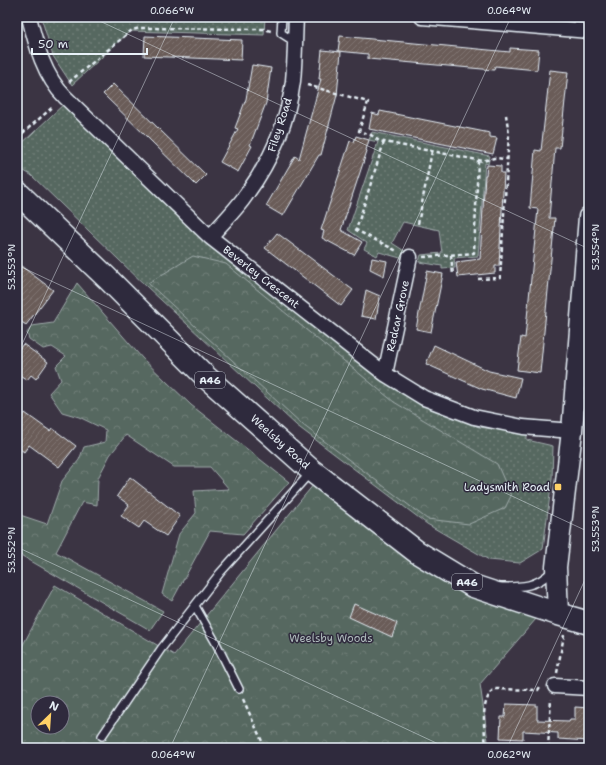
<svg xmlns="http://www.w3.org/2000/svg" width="606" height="765" font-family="'Shantell Sans',sans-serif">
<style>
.grass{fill:url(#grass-dots);stroke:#a0acac}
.forest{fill:url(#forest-crowns);stroke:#a0acac;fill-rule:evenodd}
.building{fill:url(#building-hatch);stroke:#e8f1f8}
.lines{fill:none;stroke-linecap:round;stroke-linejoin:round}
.lane-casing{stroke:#e8f1f8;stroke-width:10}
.street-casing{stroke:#e8f1f8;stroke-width:17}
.secondary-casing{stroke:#e8f1f8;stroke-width:23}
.primary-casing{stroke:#e8f1f8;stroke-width:25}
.path{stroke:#e8f1f8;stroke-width:2.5;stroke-dasharray:4 3;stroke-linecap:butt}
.lane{stroke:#2f2a3d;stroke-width:7}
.street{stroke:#2f2a3d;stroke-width:14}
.secondary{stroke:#2f2a3d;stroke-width:20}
.primary{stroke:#2f2a3d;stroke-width:22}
.ticks{fill:none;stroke:#e8f1f8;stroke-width:1;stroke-opacity:0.45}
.poi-dot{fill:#ffd166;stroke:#2f2a3d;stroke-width:1.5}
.labels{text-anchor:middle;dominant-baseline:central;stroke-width:3;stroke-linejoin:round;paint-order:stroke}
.shield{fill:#2f2a3d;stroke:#b0b5c0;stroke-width:1}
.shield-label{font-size:10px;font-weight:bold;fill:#e8f1f8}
.street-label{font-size:11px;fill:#e8f1f8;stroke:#2f2a3d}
.poi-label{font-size:11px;fill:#e8f1f8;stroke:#2f2a3d;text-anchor:end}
.park-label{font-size:11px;fill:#aebabb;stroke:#2f2a3d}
.neatline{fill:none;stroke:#e8f1f8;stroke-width:1.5}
.ticks-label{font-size:10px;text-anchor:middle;fill:#e8f1f8}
</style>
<defs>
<pattern id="grass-dots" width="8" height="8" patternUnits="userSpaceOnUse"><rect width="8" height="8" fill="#576860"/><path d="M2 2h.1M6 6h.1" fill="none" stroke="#6f7e78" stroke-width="1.8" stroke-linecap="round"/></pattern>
<pattern id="forest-crowns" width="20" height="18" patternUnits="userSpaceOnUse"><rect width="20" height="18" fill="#576860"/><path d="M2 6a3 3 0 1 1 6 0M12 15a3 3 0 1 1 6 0" fill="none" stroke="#6f7e78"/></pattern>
<pattern id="building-hatch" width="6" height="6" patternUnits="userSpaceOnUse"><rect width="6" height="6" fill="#6b5c59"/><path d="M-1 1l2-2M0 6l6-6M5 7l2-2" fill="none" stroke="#807472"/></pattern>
</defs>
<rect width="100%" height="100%" fill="#3b3443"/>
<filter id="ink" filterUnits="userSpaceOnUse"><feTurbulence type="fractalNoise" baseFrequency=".025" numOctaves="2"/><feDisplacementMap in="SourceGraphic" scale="8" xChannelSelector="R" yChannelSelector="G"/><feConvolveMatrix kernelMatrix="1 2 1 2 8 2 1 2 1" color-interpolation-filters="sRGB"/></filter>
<g filter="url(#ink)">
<path class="grass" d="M41 17H265L264 35 130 31 72 85 53 56Z
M505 17H587L586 24Z
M66 102 214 248 416 400 479 427 527 434V440L553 446 552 479 543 549 520 563 489 560 427 524 296 425 147 287 31 175 17 167V148Z
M372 132 490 156 488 164 485 163 478 256 454 258 455 268 442 269V266L419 262 421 255 442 253 439 230 403 222 392 243 406 252 404 259 379 252 377 256 364 249 367 243 348 230 378 142 369 140Z"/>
<path class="forest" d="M193 256 226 264 394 402 497 464 511 496 505 508 469 524 427 519 303 425 148 283Z
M77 283 142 358 191 405 289 482 243 534 210 531 172 601 162 594 179 534 196 513 194 491 229 489 210 467H174L126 435 110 455 98 478 97 505 82 502 56 552 163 611 150 630 17 553V514L47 524 62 481 79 460 84 447 105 442 106 430 79 417 62 412 49 393 61 380 56 366 66 356 52 347 43 349 29 339 27 333 32 326 53 323Z
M314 484 469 595 536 619 480 684 489 748H17V656L55 585 174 655ZM38 703H62V727H38Z"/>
<path class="building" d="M145 36 242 40 241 60 144 56Z
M340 36 510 52V48L539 50 537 70 495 66 494 70 368 59V54L338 51Z
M322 50 341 52 337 95 321 155H319L283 216 266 206 295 156 299 159 321 79H319Z
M252 65 271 68 266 103 250 145 252 146 238 172 220 162 238 129 235 128 246 99Z
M550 70 568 72 560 148H555L549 218H555L540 373 517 370 521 337 525 338 538 209 530 208 535 150 541 151Z
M113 84 206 175 196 185 103 94Z
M380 111 490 133V137L497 138 493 154 369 129 372 113 379 115Z
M356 136 369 140 366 150 367 151 341 230 362 242 354 255 322 238 324 231 321 230 350 141 354 142Z
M487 165 501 166V173H504L499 266H495V273L458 277 456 262 480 259 485 175H486Z
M277 233 353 290 341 306 265 248Z
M372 258 387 261 384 276 370 269Z
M17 263 53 290 26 325 17 319Z
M427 271 443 274 431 332 416 329Z
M366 290 380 296 376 319 361 316Z
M23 344 48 362 36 379 31 375 27 380 17 373V352Z
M434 345 489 371 521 378 516 398 482 389 426 364Z
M25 413 50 431 52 428 76 446 59 467 29 445 24 452 17 447V424Z
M130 477 180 516 166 536 144 521 139 528 121 516 129 505 117 496Z
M354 604 397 623 392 637 349 617Z
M506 704 537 705V720L569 721 570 719H575V707L589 708V741L558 739V733L523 731V739L500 738 501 717H505Z"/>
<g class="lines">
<g class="lane-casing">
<path id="lane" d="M282 17 281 33 295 42
M501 587C522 587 537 587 552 571
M195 606 216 643 239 689
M102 736 161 649 220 573 310 473"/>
</g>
<g class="street-casing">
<path id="street" d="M29 17C36 45 44 76 65 97L210 237 385 374 424 398 474 417 523 427 572 431
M422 17 589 31
M210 237C222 223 236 210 246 195 270 162 288 122 293 81 295 60 295 38 296 17
M385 374 410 257
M555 686 589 688"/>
</g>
<g class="secondary-casing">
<path id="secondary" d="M558 614 556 567 572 431 589 217"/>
</g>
<g class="primary-casing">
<path id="primary" d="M17 192 107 278 206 377 312 471 417 552 473 586 558 614 589 623"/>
</g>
<path class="path" d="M69 82 132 30 140 28 264 29 271 31
M307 85 368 102 359 131 371 135 379 141 483 161 494 158 507 159
M17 138 54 106
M384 142 356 230 397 251
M418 224 432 151
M451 255 453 275
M423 257 474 253 478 160
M478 279 500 278 509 134 506 115
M557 673 564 635
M243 699 265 748
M486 748C485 729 479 703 494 689L538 690 540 687
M548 748 551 699"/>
<use href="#lane" class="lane"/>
<use href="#street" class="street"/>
<use href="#secondary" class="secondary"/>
<use href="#primary" class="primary"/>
</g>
</g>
<path class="ticks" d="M91 17 589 249M17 265 589 532M17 355 175 17M17 547 447 748M170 748 511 17M507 748 589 571"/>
<rect class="poi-dot" x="554" y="483" width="8" height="8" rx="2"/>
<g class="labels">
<g class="shield">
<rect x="195" y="372" width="30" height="16" rx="3"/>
<rect x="452" y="574" width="30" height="16" rx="3"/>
</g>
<g class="shield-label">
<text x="210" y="380">A46</text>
<text x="467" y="582">A46</text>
</g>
<g class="street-label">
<text transform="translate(280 125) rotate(-72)">Filey Road</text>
<text transform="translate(261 277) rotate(38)">Beverley Crescent</text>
<text transform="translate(398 316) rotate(-78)">Redcar Grove</text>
<text transform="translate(280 442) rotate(42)">Weelsby Road</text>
</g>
<g class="poi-label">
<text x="550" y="487">Ladysmith Road</text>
</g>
<g class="park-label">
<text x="331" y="638">Weelsby Woods</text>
</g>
</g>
<rect width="606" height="765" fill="none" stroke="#2f2a3d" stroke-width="44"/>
<g transform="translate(50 715) rotate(25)"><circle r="19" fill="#2f2a3d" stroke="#797a88"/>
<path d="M0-3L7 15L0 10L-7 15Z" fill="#ffd166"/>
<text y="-6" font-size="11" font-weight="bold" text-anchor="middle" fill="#e8f1f8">N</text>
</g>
<path d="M32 48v6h115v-6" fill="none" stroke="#e8f1f8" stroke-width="2"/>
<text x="38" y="48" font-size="12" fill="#e8f1f8" stroke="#2f2a3d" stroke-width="3" paint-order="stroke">50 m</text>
<rect x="22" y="22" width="562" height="721" class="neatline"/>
<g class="ticks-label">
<text x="172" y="14">0.066°W</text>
<text x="509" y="14">0.064°W</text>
<text transform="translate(595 247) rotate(-90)" y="4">53.554°N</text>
<text transform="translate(11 267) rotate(-90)" y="4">53.553°N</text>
<text transform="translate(595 529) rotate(-90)" y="4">53.553°N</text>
<text transform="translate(11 550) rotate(-90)" y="4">53.552°N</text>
<text x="173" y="758">0.064°W</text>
<text x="509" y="758">0.062°W</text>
</g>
</svg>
